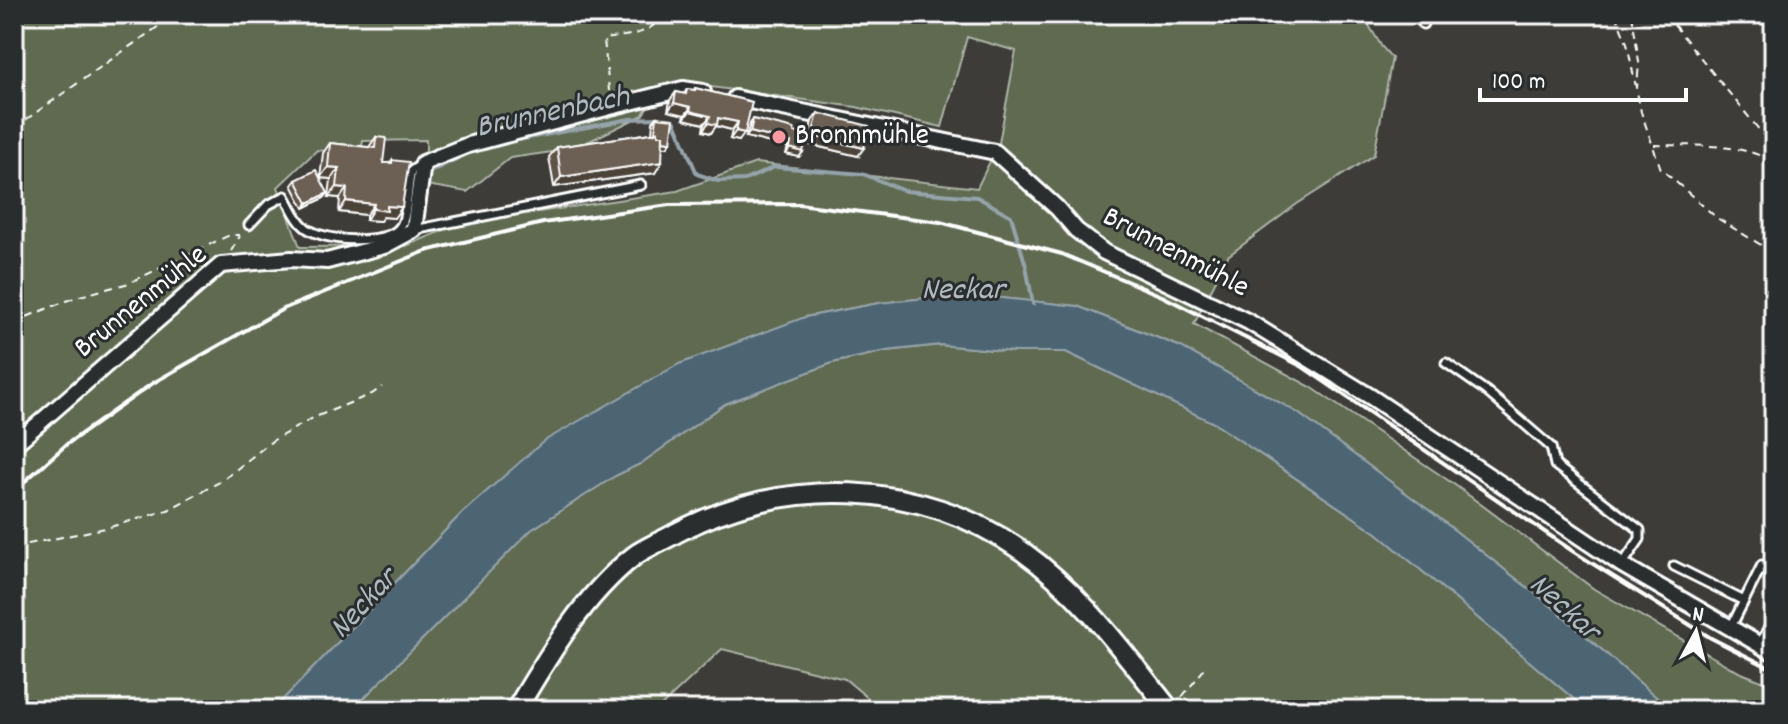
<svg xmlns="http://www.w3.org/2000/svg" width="1788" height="724" font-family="Dekko,sans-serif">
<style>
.green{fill:#5e6a51;stroke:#aeb4a8;stroke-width:2;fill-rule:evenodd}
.water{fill:#4e6573;stroke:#95a3ab;stroke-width:2}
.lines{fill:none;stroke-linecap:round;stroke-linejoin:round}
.stream{stroke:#95a3ab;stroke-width:4}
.service-casing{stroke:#fff;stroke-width:13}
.minor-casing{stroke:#fff;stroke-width:20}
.secondary-casing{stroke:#fff;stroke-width:24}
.path{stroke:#fff;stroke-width:2;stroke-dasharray:8 6;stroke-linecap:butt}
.service{stroke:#2a2d2e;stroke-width:7}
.minor{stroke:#2a2d2e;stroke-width:14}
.secondary{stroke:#2a2d2e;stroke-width:18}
.rail{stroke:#fff;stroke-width:4}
.wall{fill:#5d5247;stroke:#fff;stroke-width:2}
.shaded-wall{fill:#4c4239;stroke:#fff;stroke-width:2}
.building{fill:#6c5f52;stroke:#fff;stroke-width:2}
.poi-dot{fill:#ff9aa2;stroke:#2a2d2e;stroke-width:3}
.labels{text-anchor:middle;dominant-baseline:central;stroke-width:6;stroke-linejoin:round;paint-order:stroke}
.poi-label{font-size:30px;fill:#fff;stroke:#2a2d2e;text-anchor:start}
.street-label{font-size:30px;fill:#fff;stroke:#2a2d2e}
.water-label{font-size:32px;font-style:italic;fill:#afbac0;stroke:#2a2d2e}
</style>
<rect width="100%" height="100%" fill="#3e3c39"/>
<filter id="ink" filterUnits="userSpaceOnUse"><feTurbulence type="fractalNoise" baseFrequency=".0125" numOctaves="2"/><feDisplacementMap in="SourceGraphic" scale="16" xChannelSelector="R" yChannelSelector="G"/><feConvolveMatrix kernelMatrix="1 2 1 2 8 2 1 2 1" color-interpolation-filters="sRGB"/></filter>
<g filter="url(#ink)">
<path class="green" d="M14 14H1362L1382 47 1392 58 1374 155 1297 204 1228 256 1194 324 1311 387 1455 485 1594 589 1739 672 1774 686V710H1671L1556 610 1434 514 1298 413 1181 347 1077 306 964 294 879 303 805 317 462 513 273 710H14ZM967 37 1016 51 999 143 977 188 756 163 677 191 459 224 406 246 300 247 278 187 317 150 359 155 363 141 426 140V185L467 192 510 158 573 149 643 115 648 105 704 86 856 107 942 127Z
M940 345 1015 352H1066L1214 423 1377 533 1587 710H882L845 679 722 649 657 710H352L531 530 615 476 640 464 725 404 832 363 886 351Z"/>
<path class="water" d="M964 294 1077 306 1181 347 1298 413 1434 514 1556 610 1671 710H1587L1377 533 1214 423 1066 352H1015L940 345 886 351 832 363 725 404 640 464 615 476 531 530 352 710H273L462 513 544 441 679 364 805 317 879 303Z"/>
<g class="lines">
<path class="stream" d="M671 121 675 122 697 174 718 181 745 180 775 167 863 174 905 191 977 197 1011 216 1026 266 1033 304
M502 143 630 119 658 118
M426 174 474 150"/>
<g class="service-casing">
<path id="service" d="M1417 14 1423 24
M249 225 268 205 285 196C291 206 296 220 305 227 322 242 386 246 400 227 408 217 407 185 411 171L421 164
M414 230 641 185
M1446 363 1486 391 1551 447 1555 465 1640 530V539L1622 565
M1674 566 1744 601
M1731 627 1762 565
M1759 645 1774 619"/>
</g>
<g class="minor-casing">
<path id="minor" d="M735 98 995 152 1057 208 1076 230 1104 252 1249 322 1371 397 1622 565 1774 653
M14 445 221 265 291 259 327 261 384 246 414 230 423 163 468 145 610 107 683 89 703 92"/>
</g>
<g class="secondary-casing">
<path id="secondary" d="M516 710C548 656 583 596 634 556 646 547 663 541 676 533 784 475 920 479 1022 551 1081 593 1125 654 1170 710"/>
</g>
<path class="path" d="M1615 14 1627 43 1641 112 1661 169 1717 218 1774 253
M1632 14 1639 62 1637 88
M1665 14 1774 148
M609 91 604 39C625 35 653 36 661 14
M14 128 176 14
M1654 145C1692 146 1739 142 1774 162
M231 251 240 236
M14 322 76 297 129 283 219 240 230 235H240
M14 547 110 527 168 510 223 480 272 441 313 418 372 394 382 387
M1182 697 1205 668"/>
<use href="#service" class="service"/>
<use href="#minor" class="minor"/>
<use href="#secondary" class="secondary"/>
<path class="rail" d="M14 491 67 444 153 383 283 309 426 251 543 223 669 205 799 204 940 222 1062 254 1162 296 1303 367 1574 552 1711 638 1774 670"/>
</g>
<path class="wall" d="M695 88 752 102 739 141 730 139 732 130 716 126 711 133 703 131 704 124 684 119 685 115 668 111 670 100 676 92 684 94 687 89 694 90Z
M818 113 858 156 807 144 812 121Z
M657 117 671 142 667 147H663L655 173 554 187 549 157 557 147 652 133 653 122Z
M753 119 794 132 803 152 799 157 786 154 788 147 746 137 750 124Z
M376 137 383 163H390L392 160 394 218 383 217 380 221 366 220V215L339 212 340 198 329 197 331 179 320 178 323 153 330 143 369 147Z
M296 180 328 193 324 198 304 208 292 185Z"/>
<path class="shaded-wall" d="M674 103 691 107 685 115 668 111Z
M690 111 710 116 704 124 684 119Z
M718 118 738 122 732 130 716 126 711 133 703 131 708 123Z
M736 131 745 133 739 141 730 139Z
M750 132 791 142 788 147 746 137Z
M812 136 864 148 858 156 807 144Z
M654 140 671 142 667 147 651 145Z
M790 148 803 152 799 157 786 154Z
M662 162 655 173 554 187 561 177Z
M328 167 339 168 331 179 320 178Z
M337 187 347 188 340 198 329 197Z
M328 193 324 198 304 208 308 203Z
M346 201 374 204 366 215 339 212Z
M387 206 402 207 394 218 383 217 380 221 366 220 373 209Z"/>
<path class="building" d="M695 88 752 102 745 133 736 131 738 122 718 118 717 125 708 123 710 116 690 111 691 107 674 103 676 92 686 94 687 89 695 90Z
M818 113 869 126 864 148 812 136Z
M657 117 674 119 671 142 663 141V135H658V132L655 133Z
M753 119 794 129V132L807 135 803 152 790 148 791 142 750 132Z
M658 132V135H663L662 162 561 177 557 147Z
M376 137 386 138 383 163H392V160L409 162 402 207 387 206V211L373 209 374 204 346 201 347 188 337 187 339 168 328 167 330 143 375 148Z
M316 170 328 193 308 203 296 180Z"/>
</g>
<circle class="poi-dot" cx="779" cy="137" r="8"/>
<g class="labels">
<g class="poi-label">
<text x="795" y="137">Bronnmühle</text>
</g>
<g class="street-label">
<text transform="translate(1175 254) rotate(28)">Brunnenmühle</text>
<text transform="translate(142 303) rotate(-39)">Brunnenmühle</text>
</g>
<g class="water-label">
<text transform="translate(553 114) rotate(-12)">Brunnenbach</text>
<text x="963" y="292">Neckar</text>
<text transform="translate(365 605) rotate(-47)">Neckar</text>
<text transform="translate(1563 609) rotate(42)">Neckar</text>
</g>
</g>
<rect width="1788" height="724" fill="none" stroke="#2a2d2e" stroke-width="48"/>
<rect x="24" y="24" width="1740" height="676" fill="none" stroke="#fff" stroke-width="3" filter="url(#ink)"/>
<g transform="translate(1696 632) rotate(7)" stroke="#2a2d2e" stroke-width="6" paint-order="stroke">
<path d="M0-6L14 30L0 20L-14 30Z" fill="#ffffff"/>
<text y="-12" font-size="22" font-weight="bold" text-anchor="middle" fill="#ffffff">N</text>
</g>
<path d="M1480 88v12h206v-12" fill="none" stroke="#ffffff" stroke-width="4"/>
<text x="1492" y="88" font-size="24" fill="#ffffff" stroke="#2a2d2e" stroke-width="6" paint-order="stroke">100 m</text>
</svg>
